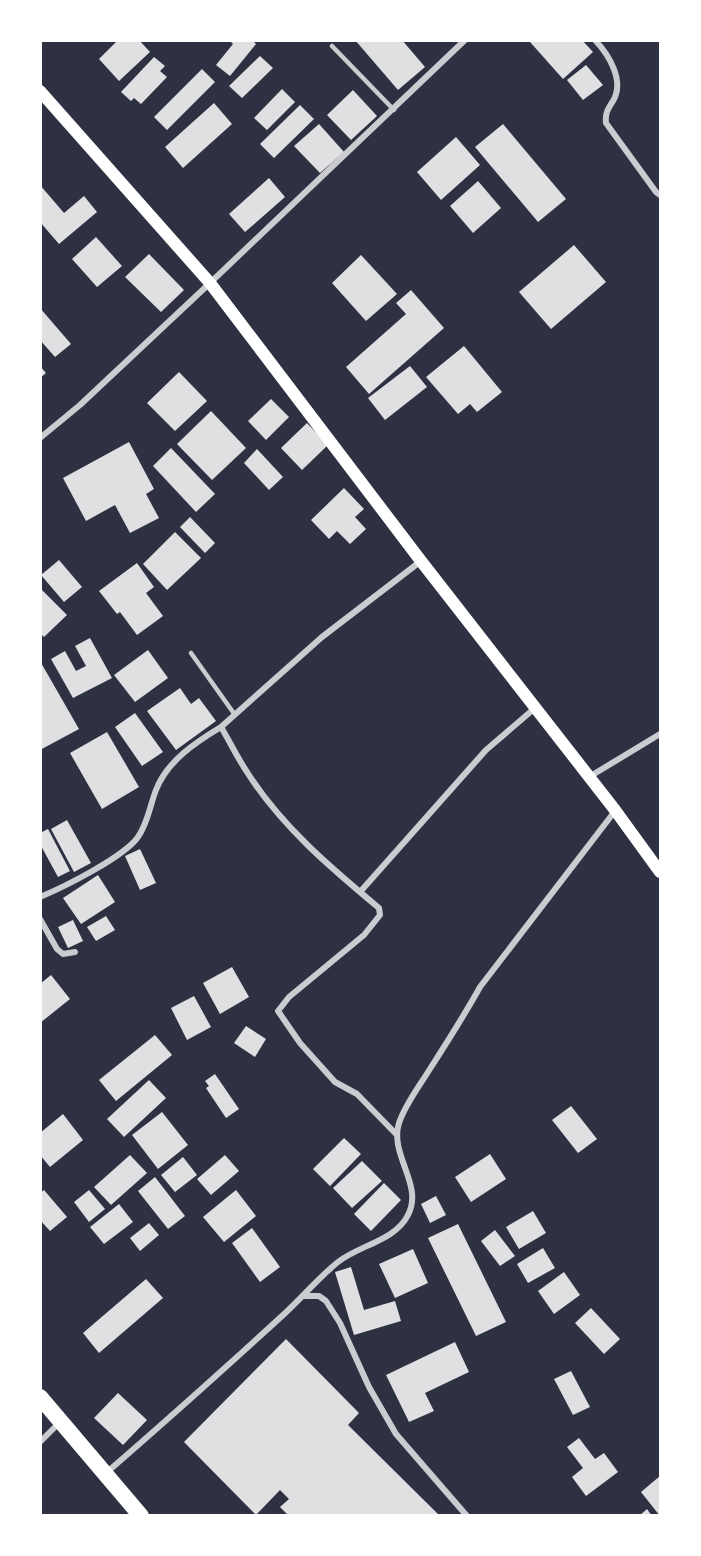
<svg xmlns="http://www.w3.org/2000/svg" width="701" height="1556" font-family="'Times New Roman',serif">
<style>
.building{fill:#e0e0e3}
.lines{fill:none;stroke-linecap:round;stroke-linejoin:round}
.service{stroke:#caccd0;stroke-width:4.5}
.minor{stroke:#caccd0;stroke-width:6}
.secondary{stroke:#fff;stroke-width:12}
.trunk{stroke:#fff;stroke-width:16}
</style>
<rect width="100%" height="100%" fill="#2d3142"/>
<path class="building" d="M118 40H139L150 52 119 81 99 59Z
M229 40H252L256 44 230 76 216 65 233 44Z
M355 40H402L425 67 398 90Z
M531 40H582L593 52 563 79 530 42Z
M260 56 273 68 242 98 229 86Z
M154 57 165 66 160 71 167 77 141 104 134 98 131 101 121 92Z
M586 65 603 85 583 100 567 80Z
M202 69 215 82 167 130 154 117Z
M282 89 295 102 267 130 254 118Z
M353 90 377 116 351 140 327 115Z
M214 103 232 124 183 168 165 147Z
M300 105 314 119 274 158 260 144Z
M319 124 344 152 320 173 294 146Z
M503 124 566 199 538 222 475 147Z
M456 137 480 165 441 200 417 172Z
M269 178 285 197 245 232 229 214Z
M478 181 501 208 473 233 450 206Z
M40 185 64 213 84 196 97 212 59 244 40 222Z
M96 237 122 266 97 287 72 259Z
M574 245 606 282 551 329 519 292Z
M149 254 184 290 161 312 125 277Z
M361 255 397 294 366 321 332 283Z
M411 290 444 328 369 394 346 367 406 314 396 303Z
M40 308 71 344 55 357 40 340Z
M464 346 502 392 477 412 470 404 458 414 426 377Z
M40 366 46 373 40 378Z
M410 366 427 387 385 420 368 398Z
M179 372 207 401 175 431 147 403Z
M271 399 289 417 266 440 248 421Z
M211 411 246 448 212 480 177 444Z
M307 423 328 445 302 470 281 448Z
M129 442 154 489 146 494 159 518 130 533 115 505 86 521 63 478Z
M171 448 215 494 196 512 153 466Z
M257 449 283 477 269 490 244 463Z
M344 488 364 509 355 517 366 529 350 544 337 531 329 539 311 520Z
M190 517 215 543 205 553 180 527Z
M175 532 201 558 167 590 143 564Z
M59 560 82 587 64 602 41 575Z
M137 563 154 587 146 593 163 616 137 635 120 612 117 614 99 591Z
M40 588 67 615 44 637 40 633Z
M90 638 112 678 73 698 51 659 65 651 76 671 86 666 75 646Z
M148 650 168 678 135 702 114 675Z
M40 661 79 729 40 750Z
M180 688 191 704 199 698 216 721 176 750 147 711Z
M135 713 163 752 142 766 115 727Z
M107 732 139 787 102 809 70 753Z
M67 820 91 863 74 872 51 829Z
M48 829 70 871 58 877 40 844V833Z
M140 849 156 883 140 890 125 856Z
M98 875 115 902 81 924 63 898Z
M106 916 115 930 96 941 87 927Z
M73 920 83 941 68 948 58 927Z
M232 967 249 997 220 1014 203 983Z
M51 975 70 999 40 1023V984Z
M194 996 211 1027 187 1040 171 1008Z
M246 1026 266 1039 255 1057 234 1043Z
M155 1035 172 1055 116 1101 99 1080Z
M215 1074 239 1109 226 1118 206 1088 209 1086 205 1081Z
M149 1080 166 1098 124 1137 107 1119Z
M571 1106 597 1139 578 1153 552 1120Z
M162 1112 188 1145 158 1169 132 1135Z
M63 1114 83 1140 50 1167 40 1155V1133Z
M344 1138 361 1154 330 1186 313 1169Z
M490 1154 506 1179 471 1202 455 1177Z
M130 1155 147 1173 111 1205 94 1187Z
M225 1155 239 1171 211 1195 197 1179Z
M183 1157 197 1175 175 1192 161 1175Z
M362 1161 382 1181 352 1208 333 1188Z
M155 1177 185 1216 168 1229 138 1191Z
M384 1183 401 1200 371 1231 354 1214Z
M44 1190 67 1217 50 1231 40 1220V1193Z
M89 1190 105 1209 89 1222 74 1202Z
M236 1190 256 1216 224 1242 203 1217Z
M436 1196 446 1215 430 1223 421 1204Z
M119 1204 133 1222 104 1244 90 1227Z
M533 1211 546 1233 519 1249 506 1227Z
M149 1223 159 1235 140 1251 130 1238Z
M458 1224 506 1322 476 1336 428 1238Z
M252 1228 280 1267 260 1282 232 1243Z
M495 1230 515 1256 500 1266 481 1241Z
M543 1248 555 1268 528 1283 517 1264Z
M413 1249 428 1283 395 1298 379 1264Z
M351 1267 364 1310 395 1301 401 1321 354 1335 335 1272Z
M564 1272 580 1295 554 1314 538 1291Z
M146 1279 163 1298 99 1353 83 1333Z
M591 1308 620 1339 604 1354 575 1323Z
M286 1339 359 1413 348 1425 440 1516H289L280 1507 289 1499 280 1490 256 1515 184 1442Z
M455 1342 469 1372 425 1393 434 1411 409 1422 386 1375Z
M571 1371 590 1407 573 1415 554 1379Z
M118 1393 147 1420 123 1445 94 1418Z
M579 1438 595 1459 604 1453 618 1472 586 1496 572 1477 583 1468 567 1447Z
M660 1476V1516L641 1492Z
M647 1509 652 1516H639Z"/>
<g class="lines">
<path class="service" d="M332 46 394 110
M191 653 235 715"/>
<path class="minor" d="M595 40C609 55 625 81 613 101 608 109 605 113 606 123L656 192 660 195
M40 438 80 405 210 283 465 40
M589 777 660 734
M360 892 486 750 535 708
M40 897C64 887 124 857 138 837 148 823 150 805 156 790 167 761 196 742 221 727
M40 919 57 949 63 954 75 952
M397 1135 357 1094 335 1082 300 1043 278 1011 289 997 364 935 380 915 379 908C331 868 281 826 247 772 237 757 230 742 221 727L322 637 421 561
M304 1296H319L326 1301 340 1323 369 1387 396 1434 467 1516
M40 1442 59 1423
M106 1473C166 1421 224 1369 282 1316 301 1299 318 1278 338 1262 359 1245 395 1241 408 1215 424 1185 389 1155 399 1123 405 1105 418 1088 428 1072 446 1044 464 1016 480 987L615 811"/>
<path class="secondary" d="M40 91 210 283 421 561 615 810 660 872"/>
<path class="trunk" d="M40 1397 141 1516"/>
</g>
<rect width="701" height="1556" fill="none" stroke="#ffffff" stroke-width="84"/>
</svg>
